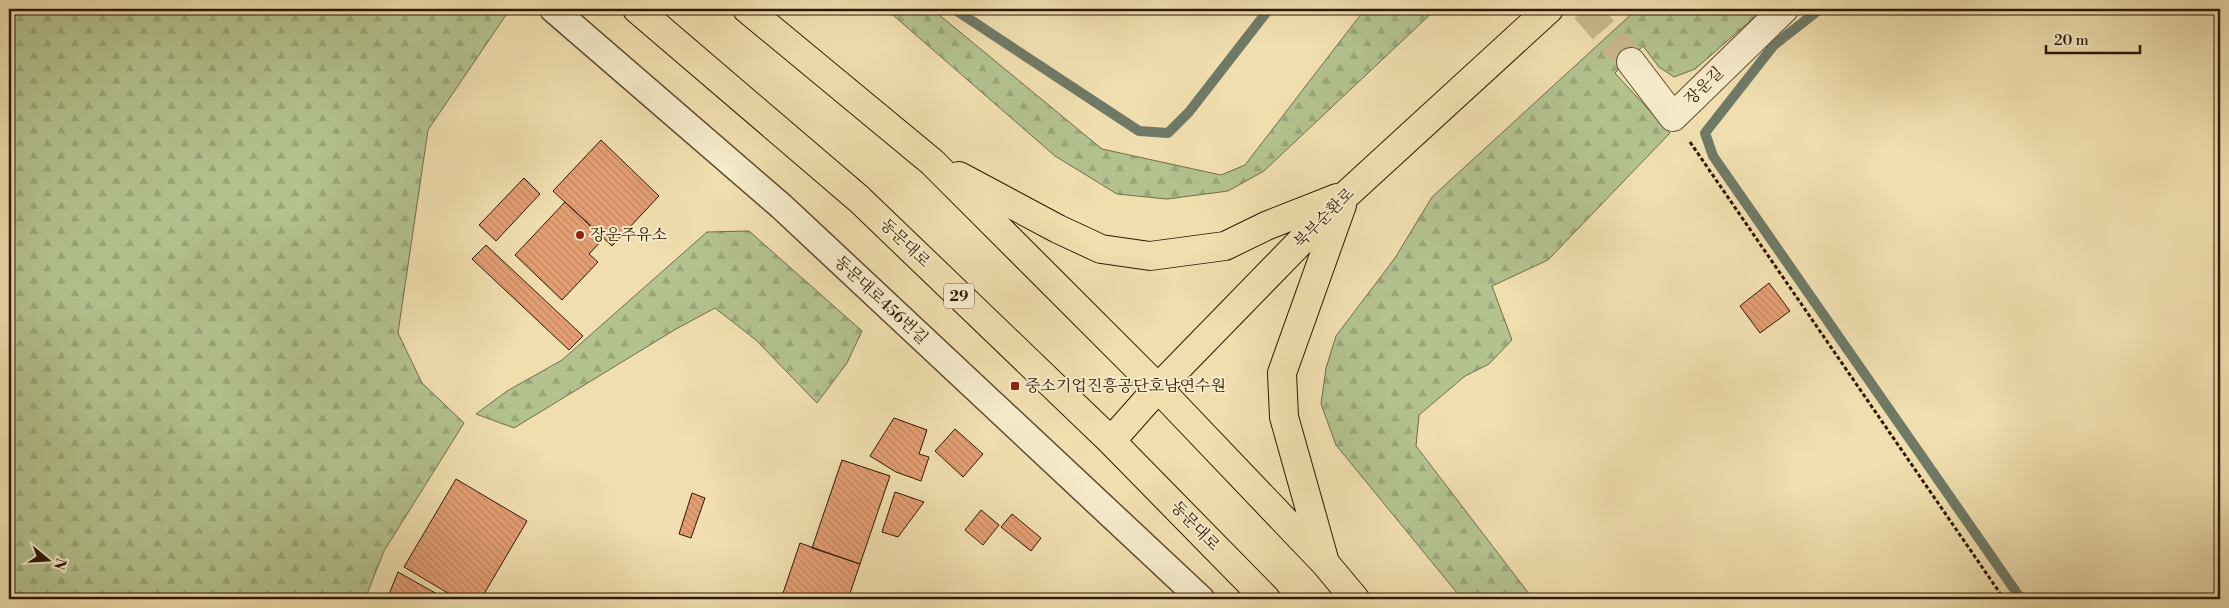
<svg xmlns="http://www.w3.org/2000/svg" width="2229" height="608" font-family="'Libre Bodoni','Noto Serif KR',serif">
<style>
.forest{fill:url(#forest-firs);stroke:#706d48}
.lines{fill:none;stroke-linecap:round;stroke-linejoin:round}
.stream{stroke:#6f7a66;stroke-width:10}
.building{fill:url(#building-back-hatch);stroke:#2e1802}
.tertiary-tunnel{stroke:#c9b68c;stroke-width:28;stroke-dasharray:28 14;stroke-linecap:butt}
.minor-casing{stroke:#5e4a2d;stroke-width:29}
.tertiary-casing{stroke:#5e4a2d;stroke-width:30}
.primary-casing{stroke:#2e1802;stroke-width:30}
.path{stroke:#2e1802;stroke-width:3;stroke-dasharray:4 2.5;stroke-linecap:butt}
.minor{stroke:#f5eaca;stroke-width:26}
.tertiary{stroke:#f5eaca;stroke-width:28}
.primary{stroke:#f0deae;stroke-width:28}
.poi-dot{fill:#8f2418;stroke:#f5eaca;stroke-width:2}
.labels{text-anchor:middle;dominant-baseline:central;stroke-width:4;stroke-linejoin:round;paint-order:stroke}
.shield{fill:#f5eaca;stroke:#6a573e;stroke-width:1}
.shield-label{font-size:15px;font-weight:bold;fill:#2e1802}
.street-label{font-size:16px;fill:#2e1802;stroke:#f5eaca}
.poi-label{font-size:16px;fill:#2e1802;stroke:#f5eaca;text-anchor:start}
</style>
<defs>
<pattern id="forest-firs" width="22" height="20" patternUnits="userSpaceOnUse" patternTransform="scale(1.25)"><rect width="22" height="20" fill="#b3c28f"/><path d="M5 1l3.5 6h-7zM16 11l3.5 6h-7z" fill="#9aa67a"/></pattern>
<pattern id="building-back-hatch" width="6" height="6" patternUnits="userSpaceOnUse" patternTransform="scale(1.25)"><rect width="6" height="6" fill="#e49e73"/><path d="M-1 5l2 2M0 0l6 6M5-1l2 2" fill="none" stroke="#c48762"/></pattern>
</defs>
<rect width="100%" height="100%" fill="#f0deae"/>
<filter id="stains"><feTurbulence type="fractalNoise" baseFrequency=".004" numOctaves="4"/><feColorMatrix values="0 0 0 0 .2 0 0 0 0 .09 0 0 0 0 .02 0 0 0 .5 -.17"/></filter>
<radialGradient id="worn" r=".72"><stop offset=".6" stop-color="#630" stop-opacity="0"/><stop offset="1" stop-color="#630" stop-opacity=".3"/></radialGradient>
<path class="forest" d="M9 9H510L428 130 398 333 422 383 464 423 384 551 365 599H9Z
M886 9H932L1102 149 1221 175 1245 165 1365 9H1436L1264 171 1228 191 1167 199 1117 194 1055 156Z
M1637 9H1764L1695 69 1674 77 1659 67 1643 46 1615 73 1670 133 1548 260 1492 286 1512 340 1489 364 1465 376 1419 415 1416 446 1533 599H1462L1336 445 1321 404 1326 368 1336 336 1395 258 1432 197Z
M749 231 862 331 847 363 817 403 756 340 715 308 676 329 514 428 476 414 507 391 562 360 707 232Z"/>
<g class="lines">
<path class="stream" d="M954 9 1139 131 1168 133 1189 112 1269 9
M1820 9 1774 45 1705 133 1713 156 2021 599"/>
</g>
<path class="building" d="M601 140 659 196 612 246 553 191Z
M524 178 540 194 496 241 479 225Z
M565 202 604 238 589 254 598 262 562 300 515 255Z
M486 245 583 336 569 350 472 259Z
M1769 283 1790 311 1760 333 1740 306Z
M894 418 927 430 919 454 929 457 921 481 896 472 870 456Z
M955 429 983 454 963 477 935 451Z
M842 460 890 476 860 564 812 548Z
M456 479 527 521 481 599H458L404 567Z
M895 492 924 502 898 537 882 532Z
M692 493 705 498 691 538 679 534Z
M981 510 999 525 983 545 965 530Z
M1012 514 1041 538 1031 551 1001 527Z
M800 543 860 564 848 599H781Z
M398 572 446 599H387Z"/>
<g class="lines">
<path class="tertiary-tunnel" d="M1585 9 1631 62"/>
<g class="minor-casing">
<path id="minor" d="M553 9 781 206 1201 599"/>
</g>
<g class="tertiary-casing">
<path id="tertiary" d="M1631 62 1673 117 1784 9"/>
</g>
<g class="primary-casing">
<path id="primary" d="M637 9 859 199 1111 441 1266 599
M747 9 932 162 1158 388 1325 563 1355 599
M959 176 1058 229 1101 249 1150 256 1225 246 1266 226 1337 198
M1111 441 1158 388 1346 195 1549 9
M1324 559 1284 417 1282 373 1342 205"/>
</g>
<path class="path" d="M1690 142 2004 599"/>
<use href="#minor" class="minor"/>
<use href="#tertiary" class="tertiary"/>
<use href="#primary" class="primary"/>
</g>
<g class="poi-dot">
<circle cx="580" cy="235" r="5"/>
<rect x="1010" y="381" width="10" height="10" rx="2.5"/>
</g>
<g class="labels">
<rect class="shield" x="944" y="283.5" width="30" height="25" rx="4"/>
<g class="shield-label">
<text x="959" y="296">29</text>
</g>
<g class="street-label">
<text transform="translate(1704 86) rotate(-44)">장운길</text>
<text transform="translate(1324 218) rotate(-45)">북부순환로</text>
<text transform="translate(905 243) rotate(44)">동문대로</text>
<text transform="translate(881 300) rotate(43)">동문대로456번길</text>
<text transform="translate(1195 526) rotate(46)">동문대로</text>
</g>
<g class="poi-label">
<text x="590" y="235">장운주유소</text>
<text x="1025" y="386">중소기업진흥공단호남연수원</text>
</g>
</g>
<rect width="2229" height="608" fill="none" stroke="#f0deae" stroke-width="30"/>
<rect x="10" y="10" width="2209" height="588" fill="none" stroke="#2e1802" stroke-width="2.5"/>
<rect x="15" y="15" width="2199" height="578" fill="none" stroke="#2e1802"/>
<g transform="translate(48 560) rotate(108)" stroke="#f5eaca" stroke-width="4" paint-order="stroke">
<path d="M0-4L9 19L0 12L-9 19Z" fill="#2e1802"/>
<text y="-8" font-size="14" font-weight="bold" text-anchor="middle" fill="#2e1802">N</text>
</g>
<path d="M2046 45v8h94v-8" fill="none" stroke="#2e1802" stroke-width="2.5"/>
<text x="2054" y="45" font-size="15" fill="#2e1802" stroke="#f5eaca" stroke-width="4" paint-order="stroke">20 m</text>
<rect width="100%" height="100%" filter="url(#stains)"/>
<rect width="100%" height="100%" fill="url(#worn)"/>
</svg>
